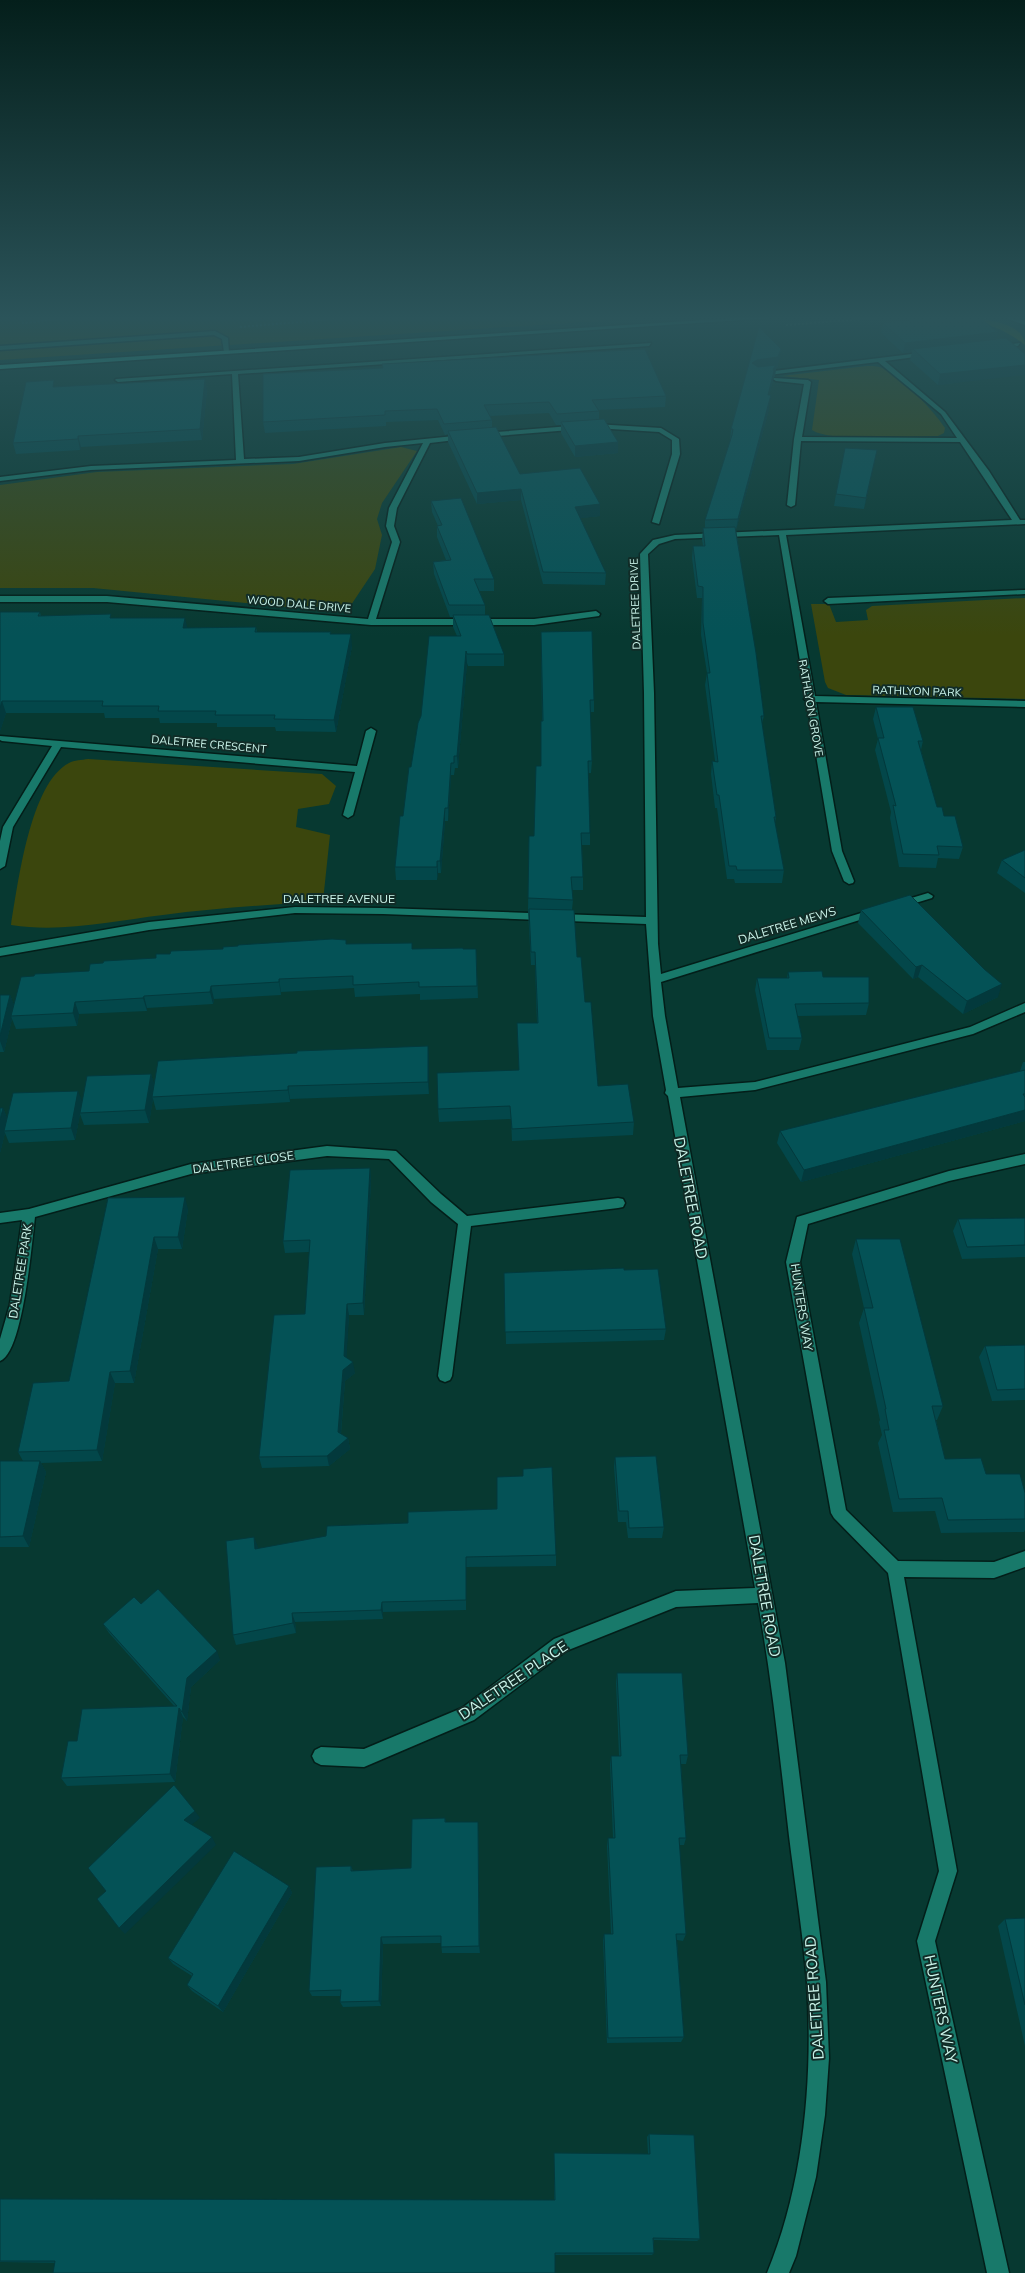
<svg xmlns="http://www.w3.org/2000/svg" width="1025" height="2273" font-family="Mulish,sans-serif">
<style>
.green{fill:#3b460d}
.forest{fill:#586809}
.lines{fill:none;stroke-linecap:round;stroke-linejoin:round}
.minor-casing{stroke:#031e19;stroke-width:3}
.major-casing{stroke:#031e19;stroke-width:3}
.path{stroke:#4b7a71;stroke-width:2;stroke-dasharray:2 2;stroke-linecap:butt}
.minor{fill:#18796a;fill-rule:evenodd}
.major{fill:#29b29d;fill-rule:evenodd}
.wall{fill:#03474a}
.shaded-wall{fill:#03393c}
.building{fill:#045256;stroke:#03393c}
.labels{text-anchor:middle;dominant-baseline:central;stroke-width:4;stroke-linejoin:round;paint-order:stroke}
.far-street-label{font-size:11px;fill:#ccf5eb;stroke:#112c27}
.street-label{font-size:12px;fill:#ccf5eb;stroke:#112c27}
.near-street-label{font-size:15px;fill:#ccf5eb;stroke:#112c27}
</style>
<rect width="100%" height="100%" fill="#073931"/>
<path class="green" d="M0 318H645L0 360Z
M867 366C871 366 878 366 882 368 902 377 933 410 945 428L944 433 938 436C911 436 831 443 812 430L819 380 782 376Z
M401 447 417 451 382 503 377 519 382 535 375 569 351 605 297 608 93 588H0V485L97 472 293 464Z
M1025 598V699L846 695 828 688 825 682 811 604H829L836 622 868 620 866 610 872 606Z
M88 759 322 774 336 786 329 804 298 809 296 827 330 835 323 901C270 905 216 908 163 915 113 921 62 933 11 925 18 884 30 783 69 763 74 760 82 760 88 759Z"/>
<path class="forest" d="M948 318C967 318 1023 317 1025 345 1001 326 978 320 948 318Z"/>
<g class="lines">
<g class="minor-casing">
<path id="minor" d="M215 331 228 338 229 353 224 352 222 339 214 335 0 350V346Z
M651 343 649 346 238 374 244 459 299 457 385 443 464 435 468 437 464 439 430 443 397 508 394 526 400 542 376 619H534L596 611 600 614 599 616 534 625H371L107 602H0V596H107L368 619 392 542 386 526 389 508 423 443 385 447 299 461 91 470 0 481V477L91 466 236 460 232 374 118 382 115 380 116 379Z
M1020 343 1018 346 997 348 994 346Z
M928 352 930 355 885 361 945 412 989 471 1020 520H1025V524L786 535 815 696 1025 701V707L816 702 842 851 854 881 853 883 849 884 844 881 832 851 807 701 804 699 806 697 779 535 675 539 659 544 648 554 654 693 658 944 661 974 871 910 875 909 880 912 879 914 661 982 665 1016 678 1088 755 1082 970 1027 1025 1003V1012L973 1034 755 1090 680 1097 785 1663 826 1982 829 2058 825 2115 816 2177 796 2256 789 2273H767C804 2184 813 2078 807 1983 803 1934 795 1885 789 1836 780 1758 772 1680 758 1603L676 1607 566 1651 474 1720 364 1767 321 1765 315 1762 312 1756 315 1750 321 1747 364 1749 462 1708 554 1639 676 1591 755 1588 668 1096 665 1093 666 1090 653 1016 646 924 383 914 295 913 149 930 0 956V948L149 922 295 907 383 908 646 917 644 693 640 554 653 540 675 535 1012 520 960 442 801 441 795 505 791 507 787 505 794 439 804 384 776 381 773 379 774 378 808 380 811 382 802 437 957 438 941 414 878 362 759 376 756 374 757 373Z
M595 424 661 428 679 439 680 454 659 524 652 522 672 454V440L659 432 595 428 484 437 480 435 484 433Z
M1025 590V594L828 604 824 601 828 598Z
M371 728 376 731 353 815 348 818 343 815 355 772 61 747 13 827 5 866 0 869V841L3 827 52 746 2 741 0 740V736L357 766 366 731Z
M928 893 933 896 932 898 899 908 894 905 895 903Z
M327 1146 396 1151 441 1194 467 1216 618 1198 623 1199 625 1203 623 1207 618 1208 471 1226 452 1376 450 1380 445 1382 440 1380 438 1376 458 1224 431 1202 389 1159 327 1156 191 1174 35 1217C32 1242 23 1353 0 1361V1339L10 1304 22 1220 0 1223V1213L29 1209 191 1164Z
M1025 1154V1164L949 1181 808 1224 800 1262 846 1510 898 1561 994 1562 1025 1551V1567L994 1578 904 1577 957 1871 935 1941 1009 2273H987L917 1941 939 1871 888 1573 834 1518 831 1513 786 1262 797 1217 949 1171Z"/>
</g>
<g class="major-casing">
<path id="major" d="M736 318H772L0 369V365Z
M1008 318 1025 321V325L1009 319Z"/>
</g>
<path class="path" d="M21 318 23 323 71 318
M984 318 987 319
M786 325 876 318
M240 327 347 318"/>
<use href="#minor" class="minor"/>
<use href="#major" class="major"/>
</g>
<path class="wall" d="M883 323 998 332 996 340 954 383 938 385 910 360 912 352 903 353 881 333Z
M781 349 779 360 777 368H776L775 376 774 377 769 395V406L768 413 736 530 764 716 762 723 776 817 775 823 784 870 782 883H735L734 879H727L717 808H715L711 774 712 761H715L705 685 707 673 701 635 702 598H697L692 558 693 546H703L702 540 703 528H705V520L731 440H730L731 429Z
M263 374 666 396 665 407 598 410 599 411V420L618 442V453L575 457 561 433V425H556L549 413 490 416 492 420V428L520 474 600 516 580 518 606 573 605 585 543 584 521 500 477 504 448 442V434L445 435 438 420 386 422V426L265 433 263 422Z
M56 387 207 390 202 440 81 447 80 450 16 454 13 443Z
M877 450 864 509 834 506 836 494Z
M431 501 494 579V591H479L485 605V615L504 654V666H468L467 663 458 768H455L454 775H451L448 821H445L441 873H438L437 880H396L395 867 411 767 457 636 453 627V617H450L434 574 433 562 446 560 437 537V526H438L432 512Z
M0 612H40L41 616 112 618 187 628 256 627 257 632H331V634L352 646 336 732 276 731 275 727H217V723H160L159 718H105L104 713H6L0 731Z
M541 632 594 700V712H590L592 761 591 773H588L590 833V845H582L583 877V890H572L573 900 572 910 577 957 598 1086 634 1122 633 1135 512 1141 511 1119 439 1122 438 1109 519 1070 517 1023H537L535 965H531L528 911 529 836H534L541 766 542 721Z
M876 707 923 741 921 750 937 807 944 816 963 847 959 859 938 858 936 868 899 867 890 818 891 812 875 750 878 739 873 719Z
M1025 850V893L997 873 1002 860Z
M861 910 998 997 963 1014 918 977 913 979 858 923Z
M347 944 412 949H476L478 998 420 1000V994L355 997 354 988 281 992V995L214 999 213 1004 147 1008V1011L79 1014 77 1026 16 1029 12 1019 4 1052H0V995H10L14 1005 34 976 89 971 103 963 156 958Z
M788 972 823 977 869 1003 866 1015 798 1016 802 1038 799 1050H767L755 990 757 978H787Z
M428 1046 429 1094 290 1099V1102L156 1110 153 1099 149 1123 84 1125 80 1114 75 1140 9 1143 5 1133 0 1153V1108H3L7 1118 82 1101 151 1074 154 1085Z
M1023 1062H1025V1121L801 1182 777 1143 780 1131 1020 1071Z
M370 1168 371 1181 364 1315H349L346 1358 355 1373 345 1381 341 1434 348 1438 350 1449 329 1466 262 1468 259 1457 305 1314 309 1252 285 1253 283 1241Z
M108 1198 188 1209 182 1249H158L134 1383H115L102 1461 41 1463 46 1472 29 1547H0V1461H23L18 1452 69 1381Z
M1025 1218V1257L962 1259 953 1231 958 1219Z
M856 1239 943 1406 937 1420H936L945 1459 986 1474 1025 1493V1530L1024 1532 941 1533 935 1511 893 1512 878 1443 882 1435 879 1422 880 1420 859 1323 864 1308 852 1254Z
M624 1270 666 1329 664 1340 506 1344 504 1273Z
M1025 1345V1400L992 1401 979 1357 985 1346Z
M615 1457 664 1527 662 1538H628L626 1522H618L614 1467Z
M497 1509 556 1555V1566L466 1567V1610L383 1612V1619L295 1622 296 1633 236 1645 233 1635 258 1547V1549L408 1523Z
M141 1604 220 1660 191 1687 187 1721 183 1717 175 1782 67 1786 61 1778 77 1741 174 1706 109 1633 103 1624Z
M617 1673 688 1755 686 1764H681L686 1838 684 1845H679L686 1934 683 1941 677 1940 684 2037 681 2042 607 2043 603 1940 604 1934H611L607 1846 608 1838H613L610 1764 611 1756H619L616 1683Z
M445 1818 446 1822 478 1829 480 1953H442L441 1943 383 1944 381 2006 343 2007 340 2002 341 1996H312L309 1991 351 1866 353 1871 411 1868Z
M289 1886 292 1893 223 2012 192 1991 187 1985 192 1976 173 1964 168 1958Z
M1025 1918V2046L998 1926 1005 1919Z
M649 2134 700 2239 697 2241 654 2240V2253L652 2255H555L55 2263 0 2262V2199L554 2200V2153L648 2154 647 2137Z"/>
<path class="shaded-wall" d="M998 332 996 343 913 349 912 352 903 353 905 343Z
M781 349 779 360 777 368H776L775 376 774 377 766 406 756 370 752 363 757 360Z
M1025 365V375L938 385 940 374Z
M205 379 207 390 202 440 200 429Z
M771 395 768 413 736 530 738 519Z
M78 436 81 447 80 450 78 439Z
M618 442V453L575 457V446Z
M877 450 875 461 864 509 866 498Z
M521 489V500L477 504V493Z
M600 504V516L574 519 575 507Z
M185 618 188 630 183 628Z
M351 634 352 646 336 732 334 720Z
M466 651 467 663 458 768 457 756Z
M2 701 6 713 0 731V708Z
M451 763V775L448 821V808Z
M445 808V821L441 873 440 861Z
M437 861 438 873 437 880Z
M922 965 918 977 913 979 916 967Z
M279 979 281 992V995L279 982Z
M1002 984 998 997 963 1014 967 1001Z
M211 986 214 999 213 1004 210 992Z
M10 995 15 1007 11 1016 12 1019 4 1052 0 1041V1036Z
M144 996 147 1008V1011L143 998Z
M75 1002 79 1014 77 1026 73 1013Z
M428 1046 429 1059V1094L428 1082Z
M151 1074 155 1086 152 1097 153 1099 149 1123 145 1110Z
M288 1086 290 1099V1102L288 1090Z
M78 1091 83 1103 80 1113V1114L75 1140 71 1128Z
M3 1108 8 1120 4 1131 5 1133 0 1153V1120Z
M1025 1110V1121L801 1182 804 1170Z
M370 1168 371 1181 364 1315 363 1303Z
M185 1197 188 1209 182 1249 178 1237Z
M154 1237 158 1249 134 1383 130 1371Z
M347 1304 349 1315 346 1367 344 1356Z
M353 1362 355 1373 345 1381 340 1443 338 1432 343 1370Z
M110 1372 115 1383 102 1461 97 1450Z
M348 1438 350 1449 329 1466 327 1456Z
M40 1461 46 1472 29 1547 23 1536Z
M254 1537 258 1547V1559L255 1549Z
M382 1602 383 1612V1619L381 1610Z
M292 1613 295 1622 296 1633 293 1623Z
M217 1651 220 1660 191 1687 187 1721 182 1712 187 1678Z
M179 1708 183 1717 175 1782 170 1774Z
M195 1811 200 1818 189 1827 184 1820Z
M478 1822V1829L480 1953 479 1946Z
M212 1837 216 1845 125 1934 119 1928Z
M289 1886 292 1893 223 2012 218 2006Z
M381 1937 383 1944 381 2006 379 2001Z"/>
<path class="building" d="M928 318H980L998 332 905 343 883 323Z
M759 327 781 349 778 357 757 360 752 363 758 367 776 365 773 369 774 371 768 395H771L769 402 738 519 705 520 732 435 733 429H731Z
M1006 338 1025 354V365L940 374 913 349Z
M645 349 666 396 592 400 599 411 557 414 549 402 484 405 492 420 444 424 437 409 385 411V415L263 422V374L383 368 382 364Z
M205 379 200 429 78 436V439L13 443 26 382 54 380 53 387Z
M604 419 618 442 575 446 561 422Z
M496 427 520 474 580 468 600 504 575 507 606 573 543 572 521 489 477 493 448 431Z
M845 448 877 450 866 498 836 494Z
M461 498 494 579H474L485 605H449L433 562 451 560 437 526 442 525 431 501Z
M735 527 756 653 764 716H761L776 817H774L784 870H737L736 866H729L719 795H717L712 761 718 762 707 673H710L703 623V587L698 586 693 546H705L703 528Z
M0 612H40L38 616 111 614 110 618H185L183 628 256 627 255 632H331L330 634H351L334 720 274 719 275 715H215L216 711H158L159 706H102L103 701H2L0 708Z
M453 615H489L504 654H467L466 651 457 756H454V763H451L448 808H445L440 861H437V867H395L400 816H403L409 767H411L418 723 421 716 429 636H461Z
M592 631 594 700H590L592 761H588L590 833H581L583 877H571L573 900 528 898 529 836H534L536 766H541V721H543L541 632Z
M876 707H913L923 741H918L937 807H942L944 816H955L963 847 937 846 939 855 903 854 893 805 896 806 878 738H884Z
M1025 850V878L1002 860Z
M910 895 984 969 1002 984 967 1001 922 965 916 967 861 910Z
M529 909 574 910 577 957H581L585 1002H591L598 1086 628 1084 634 1122 512 1129 510 1106 438 1109 437 1073 519 1070 517 1023H538L535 952H531Z
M332 939 346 940V944L412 943V949L463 948V949H476L477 986 419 987V982L353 985V976L279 979V982L211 986 210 992 144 996 143 998 75 1002 73 1013 11 1016 21 977 34 976 35 974 89 971 90 964 103 963 104 961 156 958V954H170L171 951 223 949V947L238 946V945Z
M822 971 823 977H869V1003L795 1004 802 1038H769L757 978H789L788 972Z
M0 995H10L0 1036Z
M428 1046V1082L288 1086V1090L152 1097 158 1061 297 1053V1051Z
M1025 1070V1094H1023L1025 1097V1110L804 1170 780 1131Z
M151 1074 145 1110 80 1113 87 1076Z
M78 1091 71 1128 4 1131 13 1093Z
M0 1108H3L0 1120Z
M370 1168 363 1303 347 1304 344 1356 353 1362 343 1370 338 1432 348 1438 327 1456 259 1457 274 1315 305 1314 310 1240 283 1241 290 1170Z
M185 1197 178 1237H154L130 1371 110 1372 97 1450 18 1452 33 1383 69 1381 108 1198Z
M1025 1218V1245L967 1247 958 1219Z
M856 1239H900L943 1406H932L945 1459 981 1458 986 1474H1020L1025 1493V1519L948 1520 942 1498 899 1499 884 1430H889L885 1409H886L864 1308H873Z
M624 1268V1270L658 1269 666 1329 505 1332 504 1273Z
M1025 1345V1389L997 1390 985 1346Z
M656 1456 664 1527 629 1528 628 1511H619L615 1457Z
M0 1461H40L23 1536 0 1537Z
M552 1467 556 1555 466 1557V1600L382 1602 381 1610 292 1613 293 1623 233 1635 226 1541 254 1537 255 1549 326 1536 327 1526 408 1523V1512L497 1509V1477L523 1476V1469Z
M158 1589 217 1651 187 1678 182 1712 179 1708 170 1774 61 1778 68 1741H77L82 1709 177 1706 103 1624 134 1597 141 1604Z
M617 1673H682L688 1755H680L686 1838H679L686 1934H676L684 2037 608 2038 604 1934H613L608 1838H615L611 1756H621Z
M174 1785 195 1811 184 1820 212 1837 119 1928 97 1899 106 1891 88 1868Z
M445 1818V1822H478L479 1946 441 1947V1936L381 1937 379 2001 340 2002 341 1990 309 1991 316 1867 351 1866V1871L411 1868 412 1819Z
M234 1851 289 1886 218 2006 187 1985 193 1974 168 1958Z
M1025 1918V2005L1005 1919Z
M649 2134 694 2135 700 2239 653 2238 654 2253H555V2273H53L55 2261H0V2199L555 2200 554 2153 650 2154Z"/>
<linearGradient id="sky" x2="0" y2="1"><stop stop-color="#041f1b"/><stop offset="0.5" stop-color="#2b545a"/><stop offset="1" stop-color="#2b545a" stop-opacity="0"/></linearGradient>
<rect width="1025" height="636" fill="url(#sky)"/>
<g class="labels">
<g class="far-street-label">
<text transform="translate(299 604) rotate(5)">WOOD DALE DRIVE</text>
<text transform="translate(635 604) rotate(-92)">DALETREE DRIVE</text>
<text transform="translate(917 691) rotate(2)">RATHLYON PARK</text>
<text transform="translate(811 708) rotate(80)">RATHLYON GROVE</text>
<text transform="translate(209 744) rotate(5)">DALETREE CRESCENT</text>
</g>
<g class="street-label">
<text x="339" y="898">DALETREE AVENUE</text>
<text transform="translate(787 925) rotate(-17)">DALETREE MEWS</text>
<text transform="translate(243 1162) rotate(-8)">DALETREE CLOSE</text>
<text transform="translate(20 1271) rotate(-81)">DALETREE PARK</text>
<text transform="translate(802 1307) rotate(81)">HUNTERS WAY</text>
</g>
<g class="near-street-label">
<text transform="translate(691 1198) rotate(79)">DALETREE ROAD</text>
<text transform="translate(765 1596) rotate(80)">DALETREE ROAD</text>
<text transform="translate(513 1680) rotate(-34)">DALETREE PLACE</text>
<text transform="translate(814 1998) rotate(-94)">DALETREE ROAD</text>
<text transform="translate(941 2009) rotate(78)">HUNTERS WAY</text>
</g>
</g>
</svg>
